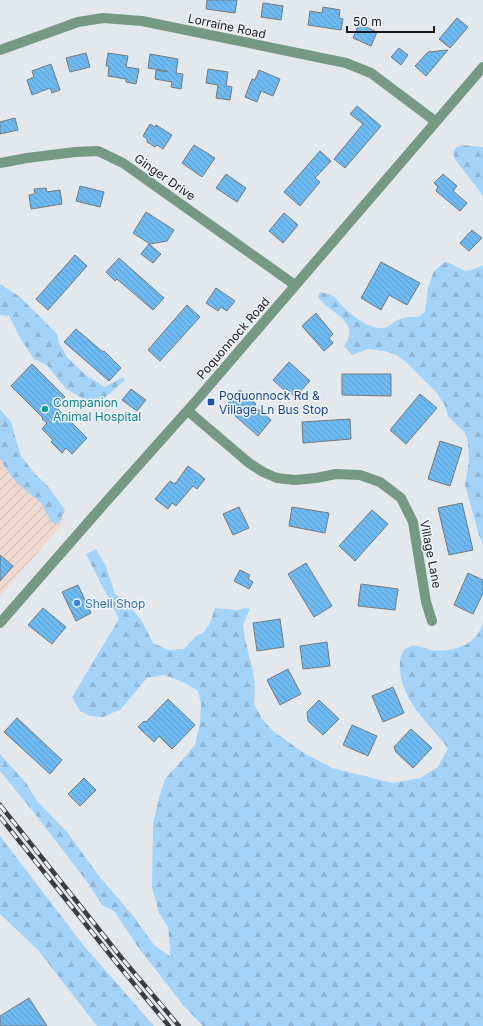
<svg xmlns="http://www.w3.org/2000/svg" width="483" height="1026" font-family="Inter,sans-serif">
<style>
.industrial{fill:url(#industrial-furrows)}
.forest{fill:url(#forest-firs)}
.building{fill:url(#building-back-hatch);stroke:#74797c}
.lines{fill:none;stroke-linecap:round;stroke-linejoin:round}
.minor{stroke:#759983;stroke-width:10}
.rail-casing{stroke:#3b3d40;stroke-width:4.5}
.rail{stroke:#f0f5fa;stroke-width:3;stroke-dasharray:9;stroke-linecap:butt}
.transit-dot{fill:#1a4fb4;stroke:#f0f5fa;stroke-width:1.5}
.culture-dot{fill:#0f9aa8;stroke:#f0f5fa;stroke-width:1.5}
.shop-dot{fill:#3f7fe0;stroke:#f0f5fa;stroke-width:1.5}
.labels{text-anchor:middle;dominant-baseline:central;stroke-width:3;stroke-linejoin:round;paint-order:stroke}
.street-label{font-size:12px;fill:#191b1d;stroke:#f0f5fa}
.transit-label{font-size:12px;fill:#164399;stroke:#f0f5fa;text-anchor:start}
.culture-label{font-size:12px;fill:#0d838f;stroke:#f0f5fa;text-anchor:start}
.shop-label{font-size:12px;fill:#366cbe;stroke:#f0f5fa;text-anchor:start}
</style>
<defs>
<pattern id="industrial-furrows" width="10" height="10" patternUnits="userSpaceOnUse"><rect width="10" height="10" fill="#efd8cd"/><path d="M-1 1l2-2M0 10L10 0M9 11l2-2" fill="none" stroke="#ccb9b0"/></pattern>
<pattern id="forest-firs" width="22" height="20" patternUnits="userSpaceOnUse"><rect width="22" height="20" fill="#a4d3f9"/><path d="M5 1l3.5 6h-7zM16 11l3.5 6h-7z" fill="#8db5d5"/></pattern>
<pattern id="building-back-hatch" width="6" height="6" patternUnits="userSpaceOnUse"><rect width="6" height="6" fill="#6dbaf3"/><path d="M-1 5l2 2M0 0l6 6M5-1l2 2" fill="none" stroke="#5e9fd0"/></pattern>
</defs>
<rect width="100%" height="100%" fill="#e3e8ec"/>
<path class="industrial" d="M0 433 65 521 0 596Z"/>
<path class="forest" d="M462 145 483 147V196L455 159 453 153 456 147Z
M445 262C465 267 460 277 483 265V544L479 535 465 485 469 460 468 443 465 433 448 416 445 406 437 393 406 362 396 355 385 351 368 349 352 355 344 346C363 321 328 313 318 297L320 292C322 293 326 293 329 294 335 296 338 301 342 306 352 315 365 326 378 328 388 330 392 322 400 319 406 317 412 317 418 317L425 312 428 288 434 271Z
M0 284 20 297 57 334 59 343 67 357 87 376 105 387 123 377 125 380C123 382 99 403 97 404 94 405 90 404 87 404L79 396 66 389 47 365 34 359 20 338 9 316 0 315Z
M0 409 11 422 21 456 36 475 47 485 65 510 58 525 51 522 41 503 17 483 6 469 0 458Z
M96 549 106 566 115 594 133 610 143 623 153 643 168 650 184 649 196 636 204 632 210 623 215 608 236 610 245 608 250 609 243 625 245 639 253 671 255 687 254 704 262 719 273 731 304 753 332 768 393 783 420 778 438 767 448 748C428 723 397 697 400 661 401 654 403 648 412 646 419 645 424 648 430 650 443 652 461 649 471 641 477 637 481 629 483 623V1026H203L183 1005 138 947 114 911 102 905 88 883 32 810 0 771V754L26 783 37 801 67 832 99 876 134 917 154 945 171 957 168 927 159 913 152 887 153 824 159 798 165 779 195 745 200 723 201 704 198 691 185 683 164 675 147 678 121 709 103 717 90 716 80 711 72 697 119 619 86 554Z
M0 836 84 946 154 1026H97L38 950 0 914Z"/>
<path class="building" d="M207 0H237L235 13 206 9Z
M263 3 283 6 281 20 261 17Z
M323 7 340 10 339 18 343 19 341 30 308 25 310 11 322 13Z
M457 18 468 27 450 48 439 39Z
M359 24 377 32 371 46 353 38Z
M399 48 408 55 401 65 391 57Z
M448 50 426 76 415 66 428 52Z
M86 53 90 67 70 72 66 58Z
M108 53 128 56 126 67 139 69 136 84 126 82V79L108 76 109 66H106Z
M150 54 178 59 176 73 183 74 181 89 171 87 172 82 155 79 156 70 167 72V71L148 68Z
M51 64 60 90 52 93 50 88 32 95 27 80 34 77 32 71Z
M208 69 228 72 226 86 232 87 230 100 216 98 218 85 206 83Z
M259 70 280 79 273 96 261 91 257 102 245 97 252 79 255 80Z
M357 106 381 126 345 168 334 159 363 124 350 114Z
M15 118 18 130 0 134V122Z
M150 124 155 127 156 125 172 135 163 149 157 145 155 147 147 142V139L143 136Z
M194 145 215 158 202 177 182 163Z
M320 151 331 161 315 178 320 182 300 206 284 192Z
M226 174 246 188 237 202 216 188Z
M443 174 457 186 453 191 467 203 460 211 436 191 438 187 434 183Z
M80 186 104 192 100 207 76 201Z
M46 188 47 192 60 190 62 204 31 209 29 195 35 194 34 189Z
M146 212 174 230 167 241 150 244 133 233Z
M284 213 298 225 283 243 269 231Z
M472 230 482 238 469 251 460 243Z
M149 244 161 254 153 263 141 254Z
M75 255 87 266 48 310 36 299Z
M119 258 164 298 153 310 117 279 115 281 106 272Z
M381 262 420 283 407 305 389 295 381 310 361 298Z
M216 288 235 301 227 311 221 307 218 311 206 303Z
M187 305 200 317 160 361 148 350Z
M316 313 333 334 329 338 333 343 324 351 302 326Z
M76 329 103 352 104 351 121 368 109 381 64 342Z
M289 362 310 381 295 397 287 389 285 391 273 380Z
M32 364 65 397 55 406 87 438 72 454 66 448 62 453 51 442 53 440 42 429 47 423 42 419 43 418 11 386Z
M342 374H391V396L342 395Z
M131 389 146 400 137 411 122 400Z
M240 390 256 404 254 406 271 420 258 436 225 407Z
M420 394 437 408 406 444 390 430Z
M350 419 351 439 303 443 302 422Z
M440 441 462 448 450 486 428 479Z
M188 466 205 479 197 489 193 486 176 506 172 503 168 509 155 499 170 481 175 484Z
M462 503 473 550 449 555 438 508Z
M239 507 249 528 233 535 223 514Z
M292 507 329 513 325 533 289 526Z
M372 510 388 524 355 561 339 546Z
M0 555 13 566 0 581Z
M306 563 332 606 314 617 288 574Z
M240 570 250 575 248 579 253 582 249 589 234 581Z
M468 573 483 580V593L473 614 454 605Z
M361 584 398 589 395 610 358 606Z
M78 585 91 613 76 621 62 592Z
M43 608 66 627 52 644 28 625Z
M280 619 284 647 257 651 253 623Z
M327 642 330 666 303 669 300 646Z
M288 669 301 694 280 705 267 680Z
M393 687 404 713 383 722 372 696Z
M168 699 195 725 172 749 159 736 154 742 138 727 144 721 146 722Z
M319 700 339 719 323 735 308 721 307 712Z
M17 718 62 760 50 774 4 732Z
M352 725 377 736 368 756 343 745Z
M411 729 432 748 413 768 396 752 394 747Z
M84 778 96 790 80 806 68 794Z
M29 998 47 1026H0V1016Z"/>
<g class="lines">
<path class="minor" d="M0 50 78 22 103 18 142 21 346 63 371 73 435 121
M0 163 27 158 75 152 98 151 123 163 295 285
M188 411 249 463 263 472 277 478 294 480 316 478 336 474 360 475 380 482 401 498 413 522 426 602 432 621
M0 623 105 503 196 401 483 67"/>
<g class="rail-casing">
<path id="rail" d="M0 805 120 956 179 1026
M0 817 115 961 169 1026"/>
</g>
<use href="#rail" class="rail"/>
</g>
<rect class="transit-dot" x="207" y="398" width="8" height="8" rx="2"/>
<circle class="culture-dot" cx="45" cy="409" r="4"/>
<circle class="shop-dot" cx="77" cy="603" r="4"/>
<g class="labels">
<g class="street-label">
<text transform="translate(227 26) rotate(12)">Lorraine Road</text>
<text transform="translate(165 177) rotate(35)">Ginger Drive</text>
<text transform="translate(233 338) rotate(-49)">Poquonnock Road</text>
<text transform="translate(431 554) rotate(79)">Village Lane</text>
</g>
<g class="transit-label">
<text x="219" y="395">Poquonnock Rd &amp;<tspan x="219" dy="14">Village Ln Bus Stop</tspan></text>
</g>
<g class="culture-label">
<text x="53" y="402">Companion<tspan x="53" dy="14">Animal Hospital</tspan></text>
</g>
<g class="shop-label">
<text x="85" y="603">Shell Shop</text>
</g>
</g>
<path d="M347 26v6h87v-6" fill="none" stroke="#191b1d" stroke-width="2"/>
<text x="353" y="26" font-size="12" fill="#191b1d" stroke="#f0f5fa" stroke-width="3" paint-order="stroke">50 m</text>
</svg>
